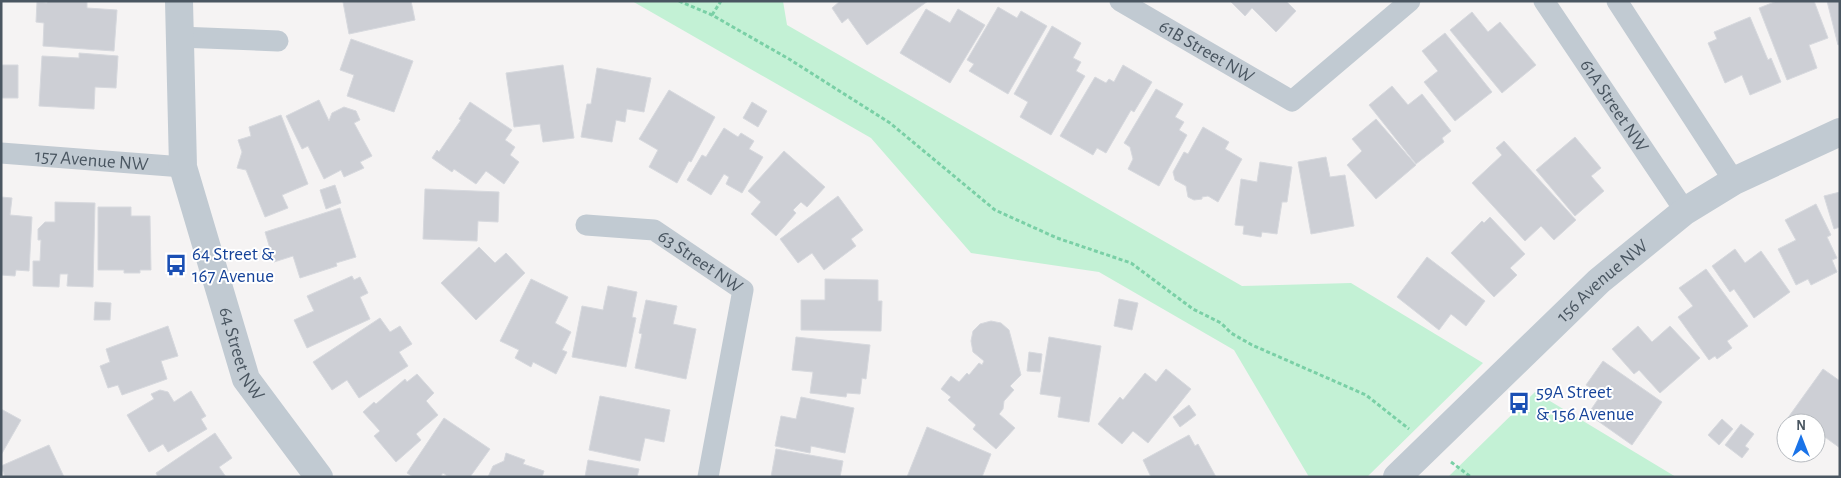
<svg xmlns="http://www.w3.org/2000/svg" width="1841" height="478" font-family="'Alegreya Sans',sans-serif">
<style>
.green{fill:#c3f1d5}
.building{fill:#cdcfd5;stroke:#d7d9de}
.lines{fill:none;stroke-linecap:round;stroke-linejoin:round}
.path{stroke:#7ad0a6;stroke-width:3;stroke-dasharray:4 2.5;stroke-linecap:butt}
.minor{stroke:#c1cad2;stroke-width:21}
.tertiary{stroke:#c1cad2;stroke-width:28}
.labels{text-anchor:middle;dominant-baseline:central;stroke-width:4;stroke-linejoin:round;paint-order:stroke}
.street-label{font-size:19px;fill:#4a5661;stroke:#fff}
.transit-label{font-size:19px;fill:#164399;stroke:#fff;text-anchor:start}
</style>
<rect width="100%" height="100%" fill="#f5f3f3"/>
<path class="green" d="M632 1H783L787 25 1242 286 1351 283 1483 363 1367 477H1309L1234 350 1099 272 971 253 871 138Z
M1535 392 1676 477H1448Z"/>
<path class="building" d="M47 1H87V8L117 10 114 51 43 46 44 23 36 22 37 2 47 3Z
M411 1 415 20 349 34 343 2Z
M840 1H928L867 45 848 18 842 23 832 8Z
M1230 1H1286L1296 11 1276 32 1252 8 1245 16Z
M1777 1H1814L1828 38 1809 45 1817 68 1787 80 1759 8Z
M1827 1H1840V44L1838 45Z
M998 7 1017 18 1021 11 1047 26 1008 94 969 71 974 64 967 60Z
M926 9 950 23 958 9 985 25 950 83 900 53Z
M1472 12 1488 32 1500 22 1536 65 1502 93 1450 30Z
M1750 17 1768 60 1771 58 1781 82 1750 95 1742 75 1725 83 1708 43 1717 39 1714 32Z
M1052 26 1081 43 1073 58 1081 62 1076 71 1085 76 1051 135 1020 117 1028 102 1014 94Z
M1445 33 1492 92 1455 121 1424 82 1438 71 1422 51Z
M351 39 413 61 394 112 347 96 354 75 340 70Z
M79 53 118 56 116 88 95 87 94 109 39 106 42 56 79 58Z
M1 65H18V98H1Z
M563 65 574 138 543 142 540 124 514 127 506 73Z
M1123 65 1152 82 1134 112 1131 110 1106 153 1097 148 1093 155 1060 136 1095 77 1106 83 1109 79 1114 82Z
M597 68 651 78 644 112 627 109 625 122 616 120 612 142 581 137 587 104H591Z
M1392 86 1408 105 1422 94 1451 131 1442 138 1444 142 1416 164 1369 105Z
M1156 89 1183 104 1175 117 1184 122 1179 130 1187 135 1159 186 1128 169 1133 159 1130 147 1124 143Z
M669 90 715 117 691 162 689 161 677 183 649 167 658 150 639 139Z
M319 100 329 121 332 113 344 107 356 111 360 120 354 123 372 156 360 162 364 168 344 177 341 170 324 179 308 146 302 149 286 116Z
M470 102 512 130 505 140 515 147 510 155 519 162 504 184 486 171 476 184 454 169 452 172 432 158 437 150 439 152 461 120 459 119Z
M752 102 767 111 758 127 743 118Z
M281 115 308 184 282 195 288 208 265 217 246 170 237 168 242 152 238 140 251 136 249 127Z
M1376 119 1416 165 1376 199 1347 165 1362 151 1352 139Z
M1203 127 1229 142 1225 149 1242 159 1218 202 1208 196 1202 197V199L1194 200 1188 197 1186 186 1175 180 1173 172 1184 152 1188 154Z
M724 128 738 137 741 133 754 141 749 149 763 157 742 193 726 184 729 177 724 174 711 195 687 180 702 155 706 157Z
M1575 137 1601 168 1591 176 1604 191 1575 216 1536 170Z
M1504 141 1576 220 1554 240 1541 226 1525 241 1472 183 1502 155 1496 148Z
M784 151 825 187 807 207 801 202 793 210 796 213 776 236 751 214 761 202 748 191Z
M1326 157 1330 177 1345 175 1354 226 1311 234 1298 162Z
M1260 162 1292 167 1287 202H1282L1277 234 1262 232 1261 237 1243 234 1244 226 1235 225 1241 179 1257 182Z
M335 185 341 203 326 209 320 190Z
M425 189 499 192 498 222 478 221 477 241 423 239Z
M1840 192V227L1834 229 1824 196Z
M838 196 863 230 851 239 856 246 824 270 812 253 798 263 780 239Z
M1 197 12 198 10 215 32 217 29 271 16 270 15 276 1 275Z
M55 202 95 203 93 287 67 286 68 274H60L59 287 33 286V261H40L41 240H38V229L45 222H55Z
M1816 204 1831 235 1827 237 1837 258 1832 260 1837 272 1811 285 1808 279 1796 285 1778 249 1796 240 1785 220Z
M98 207H131V216H150L151 270H140V273H124V270H98Z
M340 208 356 257 336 263 337 266 300 278 293 256 274 262 265 232Z
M1490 217 1525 254 1510 268 1517 275 1494 297 1451 253 1482 221 1484 223Z
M479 247 495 263 506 253 525 273 476 320 441 283Z
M1735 249 1745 263 1761 251 1790 292 1754 318 1734 289 1730 292 1712 266Z
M1427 257 1485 301 1466 326 1451 314 1439 330 1397 297Z
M1706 269 1748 326 1727 341 1732 348 1717 359 1715 356 1709 360 1678 317 1693 306 1679 288Z
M352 276 354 280 360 277 368 293 360 297 370 319 307 348 294 320 314 311 307 296Z
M531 279 568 297 555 323 571 332 562 350 567 352 556 374 533 362 531 367 515 358 519 350 500 341Z
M825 279 878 280V301H882L881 331 801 330V300H825Z
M608 286 637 292 632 317 636 318 626 367 572 357 582 306 603 310Z
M1119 299 1138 303 1132 330 1114 326Z
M646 300 677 306 673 324 696 329 686 379 635 368 642 334 639 333Z
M95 302 111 303 110 320H94Z
M380 318 390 332 400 326 412 344 399 352 408 366 359 398 347 380 332 390 313 362Z
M991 321 1001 323 1009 330 1021 375 1010 386 1014 390 1004 401 1003 409 999 414 1015 428 996 449 973 429 976 425 948 400 951 397 941 389 951 376 959 382 967 373 969 375 979 363 982 365 984 361 973 352 971 341 973 331 980 324Z
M168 326 178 356 161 361 167 379 122 395 118 385 108 388 100 366 110 362 106 349Z
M1638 326 1652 342 1670 326 1700 358 1660 393 1639 370 1634 374 1612 349Z
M796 337 870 345 866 379 862 378 860 394 847 393 846 397 810 393 813 372 792 370Z
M1049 337 1101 346 1089 422 1058 417 1061 397 1040 394Z
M1029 352 1042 354 1040 372 1027 371Z
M1603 361 1662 402 1632 445 1588 414 1601 395 1586 385Z
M1166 369 1191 389 1148 443 1133 431 1122 444 1098 424 1120 397 1123 400 1145 373 1156 382Z
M1823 369 1840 381V448L1818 432 1816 435V423H1786V428L1782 426Z
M417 374 434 393 426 401 438 415 416 434 421 440 396 462 374 436 380 431 363 412 374 402 376 404 405 379 407 382Z
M160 390 168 392 174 402 191 391 206 416 201 419 207 429 168 452 163 444 149 452 127 415 154 399 151 394Z
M600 396 670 410 664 442 645 438 640 461 589 450Z
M801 397 854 408 845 453 811 446 810 453 775 446 781 416 796 419Z
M1189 405 1196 415 1180 427 1173 417Z
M1 409 21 420 1 455Z
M444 418 490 449 470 477H449L443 473 440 477H413L407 473Z
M1722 419 1733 429 1719 445 1708 435Z
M1741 424 1754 434 1745 446 1749 449 1742 458 1725 445Z
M927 427 991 454 982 477H907Z
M215 433 232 458 219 467 226 477H158L156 473Z
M1189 435 1195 446 1198 444 1216 477H1151L1143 460Z
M49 445 64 477H5L1 466Z
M776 449 843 461 840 477H771Z
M506 453 525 460 523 464 544 471 542 477H488L493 466 504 461Z
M588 460 639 469 637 477H585Z"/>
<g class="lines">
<path class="path" d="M679 1 712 15 789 59 890 123 995 210 1057 238 1131 263 1193 309 1221 323 1231 333 1252 345 1366 395 1409 429
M712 15 721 1
M1451 462 1471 477"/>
<g class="minor">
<path id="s1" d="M1120 1 1292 101 1410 1"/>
<path id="s2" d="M1544 1 1685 211"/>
<path d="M1617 1 1734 181"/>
<path d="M179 37 278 41"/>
<path id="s3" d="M1 153 183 167"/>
<path id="s4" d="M586 225 654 230 743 290 708 477"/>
</g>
<g class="tertiary">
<path id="s5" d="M179 1 183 167 246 379 319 477"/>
<path id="s6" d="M1397 477 1599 281 1685 211 1734 181 1840 132"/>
</g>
</g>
<defs>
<g id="bus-bare" transform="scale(1.725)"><path d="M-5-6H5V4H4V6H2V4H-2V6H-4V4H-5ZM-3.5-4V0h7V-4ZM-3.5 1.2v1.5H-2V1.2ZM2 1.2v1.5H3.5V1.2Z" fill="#1a4fb4" stroke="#fff" stroke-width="2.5" paint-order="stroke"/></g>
</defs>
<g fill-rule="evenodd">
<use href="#bus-bare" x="176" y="265"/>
<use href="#bus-bare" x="1519" y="403"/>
</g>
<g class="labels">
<g class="street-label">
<text stroke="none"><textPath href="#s1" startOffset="100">61B Street NW</textPath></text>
<text stroke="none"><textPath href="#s2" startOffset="126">61A Street NW</textPath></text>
<text stroke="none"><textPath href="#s3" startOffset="91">157 Avenue NW</textPath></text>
<text stroke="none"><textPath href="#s4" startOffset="124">63 Street NW</textPath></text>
<text stroke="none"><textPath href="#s6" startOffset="284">156 Avenue NW</textPath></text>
<text stroke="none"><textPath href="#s5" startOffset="362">64 Street NW</textPath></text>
</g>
<g class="transit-label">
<text x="192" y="254">64 Street &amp;<tspan x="192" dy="22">167 Avenue</tspan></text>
<text x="1536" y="392">59A Street<tspan x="1536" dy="22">&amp; 156 Avenue</tspan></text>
</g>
</g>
<rect width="1841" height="478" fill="none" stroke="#4a5661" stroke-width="5"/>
<g transform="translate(1801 438)"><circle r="24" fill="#ffffff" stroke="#b7bbc0"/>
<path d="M0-4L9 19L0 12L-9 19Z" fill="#1a73e8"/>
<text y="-8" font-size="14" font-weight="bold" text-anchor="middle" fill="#4a5661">N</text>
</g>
</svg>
